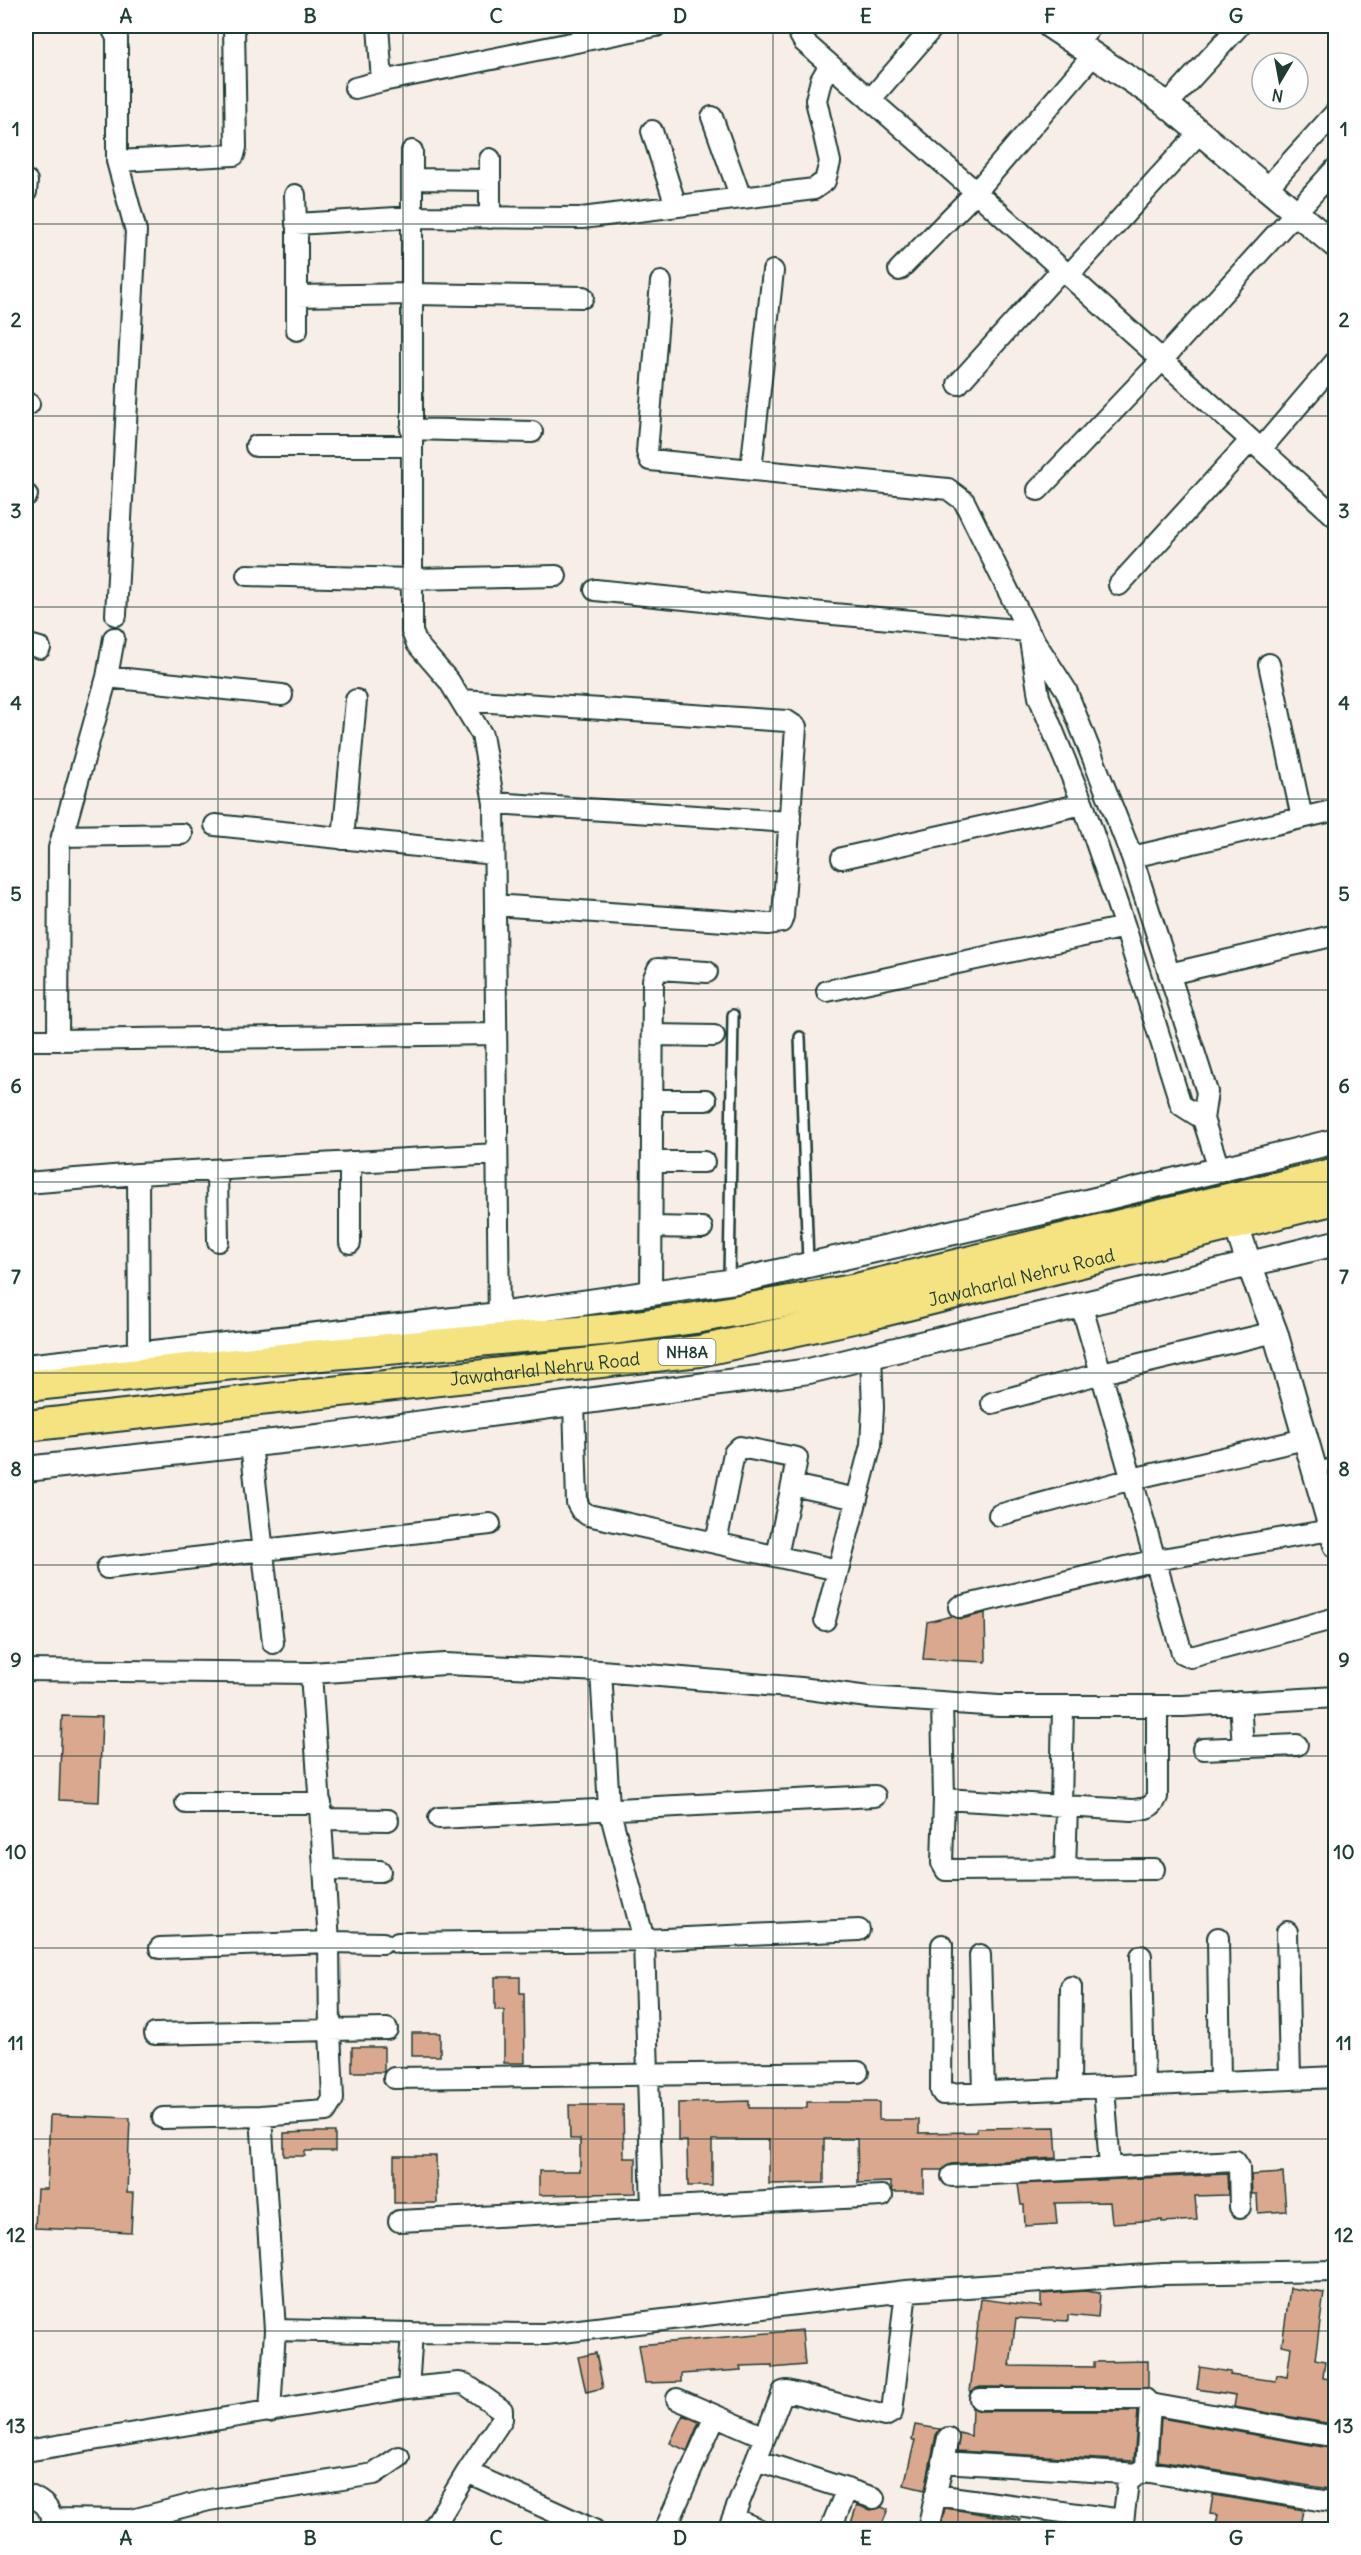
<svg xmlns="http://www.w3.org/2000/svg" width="1361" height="2555" font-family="Delius,sans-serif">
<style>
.building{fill:#daa88e;stroke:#1f3d34;stroke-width:1.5}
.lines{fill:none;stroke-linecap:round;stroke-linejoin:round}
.service-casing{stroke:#1f3d34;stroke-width:14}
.minor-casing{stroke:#1f3d34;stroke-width:24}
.tertiary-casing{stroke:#1f3d34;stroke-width:28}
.primary-casing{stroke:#1f3d34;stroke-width:34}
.service{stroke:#fff;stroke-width:9}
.minor{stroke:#fff;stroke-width:20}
.tertiary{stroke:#fff;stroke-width:24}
.primary{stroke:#f5e382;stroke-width:30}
.grid{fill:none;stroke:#1f3d34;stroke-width:1.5;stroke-opacity:0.55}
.labels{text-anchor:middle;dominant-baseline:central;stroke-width:4.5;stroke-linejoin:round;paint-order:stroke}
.shield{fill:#fff;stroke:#627771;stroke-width:1.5}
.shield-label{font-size:16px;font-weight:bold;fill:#1f3d34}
.street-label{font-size:18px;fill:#1f3d34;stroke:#fff}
.neatline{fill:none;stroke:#1f3d34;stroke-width:2}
.grid-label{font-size:20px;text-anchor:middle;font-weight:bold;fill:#1f3d34}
</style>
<rect width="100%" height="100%" fill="#f8eee8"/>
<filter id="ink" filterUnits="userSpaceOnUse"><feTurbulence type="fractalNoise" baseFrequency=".0167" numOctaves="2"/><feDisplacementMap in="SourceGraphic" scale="12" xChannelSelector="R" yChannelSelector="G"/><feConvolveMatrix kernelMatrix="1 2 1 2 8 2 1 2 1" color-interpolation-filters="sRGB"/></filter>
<g filter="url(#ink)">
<path class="building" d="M985 1613 986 1662 923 1659 927 1622 952 1616 962 1619Z
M62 1716 102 1717 99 1802 59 1800Z
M495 1977H520V1993H524L525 2063H504V2010H495Z
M412 2033H440V2056H412Z
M352 2047H384V2072H352Z
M749 2101V2108H807V2102H879V2120H919V2133L977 2132V2128L1055 2127 1057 2158 951 2164 942 2170H924V2192H893L890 2182 858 2183 857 2139H824V2183L769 2184V2140H712V2186H688L687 2141H678V2103Z
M569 2105H623L624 2158H636V2193L539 2195V2171H580V2139H570Z
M50 2115 130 2118 127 2193H133L131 2232 35 2228 37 2189H47Z
M311 2132H335V2151H305V2156H284V2133Z
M394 2156H436L437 2203H394Z
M1283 2173 1286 2211 1258 2213 1257 2194H1252L1251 2175Z
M1227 2174 1228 2195 1195 2196 1197 2220 1162 2222V2220L1112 2223 1110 2202 1055 2203 1057 2224 1025 2226 1024 2205H1021L1018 2184Z
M1290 2288 1324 2293 1315 2359 1325 2361 1323 2378 1335 2380 1332 2424 1234 2407 1236 2395 1197 2389 1200 2367 1231 2372 1230 2375 1276 2381 1277 2375 1287 2377 1291 2347 1282 2345Z
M1085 2291 1100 2293 1098 2318 1068 2315V2321L1016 2318 1010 2366 1094 2367V2362L1148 2361V2388L980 2387 970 2392 981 2299 1041 2307V2294Z
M802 2330 805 2365 772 2368V2365L740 2366 741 2370 681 2374V2382L645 2383 639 2345Z
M596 2353 603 2388 586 2392 578 2357Z
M972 2407 980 2411H1138L1134 2461 957 2451 959 2433 971 2436Z
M683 2415 699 2422 687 2451 670 2443Z
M1161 2418 1334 2449 1329 2489 1158 2461Z
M915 2425 940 2429 936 2435 925 2490 904 2485 915 2440H912Z
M1213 2495 1303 2510 1299 2529H1215L1218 2515 1210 2514Z
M857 2505 871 2510 882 2507 888 2510 880 2529H849Z
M945 2508 1020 2520 1019 2529H940Z"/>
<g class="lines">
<g class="service-casing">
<path id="service" d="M800 1037 808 1262
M729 1282 733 1015
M1315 1468 1336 1463"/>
</g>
<g class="minor-casing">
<path id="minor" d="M111 26 117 38V161L136 231 116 615
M378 26 382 81 656 26
M810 26 800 35 804 42 976 192 1094 54
M1076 43 1091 26
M355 88 382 81
M870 100 934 26
M1167 105 1239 26
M712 117 741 198
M652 131 676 206
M412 151V632L417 644 449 681 482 735 494 803 499 1328
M117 161 234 155 236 147 234 26
M412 179 490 180
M1267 188 1336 112
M26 192 27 181
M295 195 296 224 413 217 582 218 814 189 825 181 830 162 816 100 821 80 830 65
M490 218V159
M297 224V330
M899 270 976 192 1336 517
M1069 275 1200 132
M661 282 647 452 650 460 948 489 964 501 1028 631 1066 690 1132 857 1207 1092 1203 1119 1219 1169
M297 296 413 294 583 297
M958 384 1062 269
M26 403 29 404
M411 429 532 432
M256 446H411
M1261 449 1336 361
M751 470 773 271
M1038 490 1162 360 1336 168
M26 495H27
M247 575 413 579 556 576
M1119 585 1251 440
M595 590 833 614 1028 631
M114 638 107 677 59 848 58 1040 496 1034
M1030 640 1039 697 1083 804 1125 927 1181 1105 1203 1119
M26 644 40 648
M1269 664 1302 818
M107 677 282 695
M461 700 787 721 796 727 783 916 781 922 768 924 495 905
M494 803 790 822
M215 825 494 854
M62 836 182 834
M343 839 356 700
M1132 857 1336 810
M842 858 1083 804
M1169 974 1336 935
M827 991 1125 927
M653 1035 714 1036
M26 1040H58
M652 1100H706
M652 1162H704
M217 1170 218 1241
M138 1174 139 1354
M26 1183 138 1174 497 1154
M652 1227 702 1228
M350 1243V1162
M651 1293 653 980 658 969 707 972
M1081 1304 1182 1653 1191 1657 1336 1618
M574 1403 577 1503 581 1510 588 1515 838 1570
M992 1403 1102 1373 1275 1332
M251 1444 273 1643
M999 1515 1132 1479 1305 1439
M716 1543 734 1453 740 1447 797 1458 792 1485
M777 1556 792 1485 857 1499
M107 1568 490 1524
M959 1607 1156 1560 1331 1530
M825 1620 871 1445 873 1408 871 1355
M26 1670 311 1673 445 1664 601 1671 801 1688 868 1697 999 1706H1183L1336 1697
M601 1671 609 1808 644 1940 652 2208
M311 1673 329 1942 330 2030 387 2029
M942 1702 944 1799
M1240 1702 1243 1747
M1203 1749 1297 1745
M186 1803H321
M1061 1806 1063 1706
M439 1818 875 1796
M323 1819 388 1820
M1154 1869 946 1870 942 1863 944 1799 1132 1810C1144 1809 1152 1809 1157 1797V1706
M324 1870 380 1871
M1065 1870 1067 1806
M1287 1932 1290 2079
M1218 1938 1220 2082
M398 1943 644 1940 859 1930
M942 1945 941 2091 943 2094 1336 2077
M160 1948 329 1942 383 1943
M980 1955 984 2091
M1141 1956 1144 2085
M155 2034 330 2030 333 2099 326 2111 261 2116 163 2118
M394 2078 858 2072
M1104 2087 1110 2167
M1070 2088 1071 1987
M261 2116 275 2330 412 2333
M952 2176 1235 2161 1239 2167 1240 2207
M399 2221 882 2196
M408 2388 412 2333 546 2334 906 2291 1163 2274 1336 2271
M677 2399 765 2437
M980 2399H1145L1150 2404 1336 2437
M270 2412 275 2330
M26 2451 408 2388 459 2383 465 2384 502 2410V2419L467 2472 594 2530
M756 2460 874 2498
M942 2462 1140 2474
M1144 2471 1336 2503
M26 2494C43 2501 55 2509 50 2530
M935 2495 1123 2520
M733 2518 760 2530
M52 2519 132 2520 209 2500 374 2474 399 2457
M432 2530 467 2472
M665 2530 715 2416
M728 2530 783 2392 787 2391 885 2416 892 2412 906 2291
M830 2530 847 2489
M928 2530 948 2438
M1122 2530 1128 2482 1146 2467 1150 2404"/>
</g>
<g class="tertiary-casing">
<path id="tertiary" d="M1050 26 1161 100 1336 246
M1230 1206 1249 1264 1275 1332 1336 1545
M26 1367 499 1315 742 1280 1087 1202 1336 1141
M26 1469 327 1436 809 1371 1336 1243"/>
</g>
<g class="primary-casing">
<g id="primary">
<path d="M26 1386 310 1356 613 1329 695 1318 852 1290 1336 1173"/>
<path id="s1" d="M26 1426 700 1351 867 1315 1336 1199"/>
</g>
</g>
<use href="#service" class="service"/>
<use href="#minor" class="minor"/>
<use href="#tertiary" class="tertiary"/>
<use href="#primary" class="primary"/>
</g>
</g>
<path class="grid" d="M218 26V2530M403 26V2530M588 26V2530M773 26V2530M958 26V2530M1143 26V2530M26 224H1336M26 416H1336M26 607H1336M26 799H1336M26 990H1336M26 1182H1336M26 1373H1336M26 1565H1336M26 1756H1336M26 1948H1336M26 2139H1336M26 2331H1336"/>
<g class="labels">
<rect class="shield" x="658.5" y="1339" width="57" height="26" rx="4.5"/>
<g class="shield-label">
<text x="687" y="1352">NH8A</text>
</g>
<g class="street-label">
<text stroke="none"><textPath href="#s1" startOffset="1008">Jawaharlal Nehru Road</textPath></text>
<text stroke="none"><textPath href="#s1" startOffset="522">Jawaharlal Nehru Road</textPath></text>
</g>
</g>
<rect width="1361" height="2555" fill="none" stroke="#fff" stroke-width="66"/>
<g transform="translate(1280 81) rotate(190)"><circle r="28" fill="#ffffff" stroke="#a5b1ae" stroke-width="1.5"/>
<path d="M0-4.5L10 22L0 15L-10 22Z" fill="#1f3d34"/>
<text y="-9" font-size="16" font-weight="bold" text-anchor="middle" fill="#1f3d34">N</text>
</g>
<rect x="33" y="33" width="1295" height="2489" class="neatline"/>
<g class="grid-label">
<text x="126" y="23">A</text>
<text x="310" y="23">B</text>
<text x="496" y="23">C</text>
<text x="680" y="23">D</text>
<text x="866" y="23">E</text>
<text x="1050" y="23">F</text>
<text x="1236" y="23">G</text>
<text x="16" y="136">1</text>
<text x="1344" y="136">1</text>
<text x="16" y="327">2</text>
<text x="1344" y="327">2</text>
<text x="16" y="518">3</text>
<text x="1344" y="518">3</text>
<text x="16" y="710">4</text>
<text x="1344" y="710">4</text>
<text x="16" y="901">5</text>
<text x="1344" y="901">5</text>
<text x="16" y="1093">6</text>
<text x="1344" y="1093">6</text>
<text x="16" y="1284">7</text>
<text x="1344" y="1284">7</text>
<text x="16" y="1476">8</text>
<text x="1344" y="1476">8</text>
<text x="16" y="1667">9</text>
<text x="1344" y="1667">9</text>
<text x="16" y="1859">10</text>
<text x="1344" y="1859">10</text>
<text x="16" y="2050">11</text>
<text x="1344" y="2050">11</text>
<text x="16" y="2242">12</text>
<text x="1344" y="2242">12</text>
<text x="16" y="2433">13</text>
<text x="1344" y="2433">13</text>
<text x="126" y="2545">A</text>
<text x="310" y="2545">B</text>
<text x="496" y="2545">C</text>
<text x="680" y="2545">D</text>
<text x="866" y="2545">E</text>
<text x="1050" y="2545">F</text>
<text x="1236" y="2545">G</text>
</g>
</svg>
